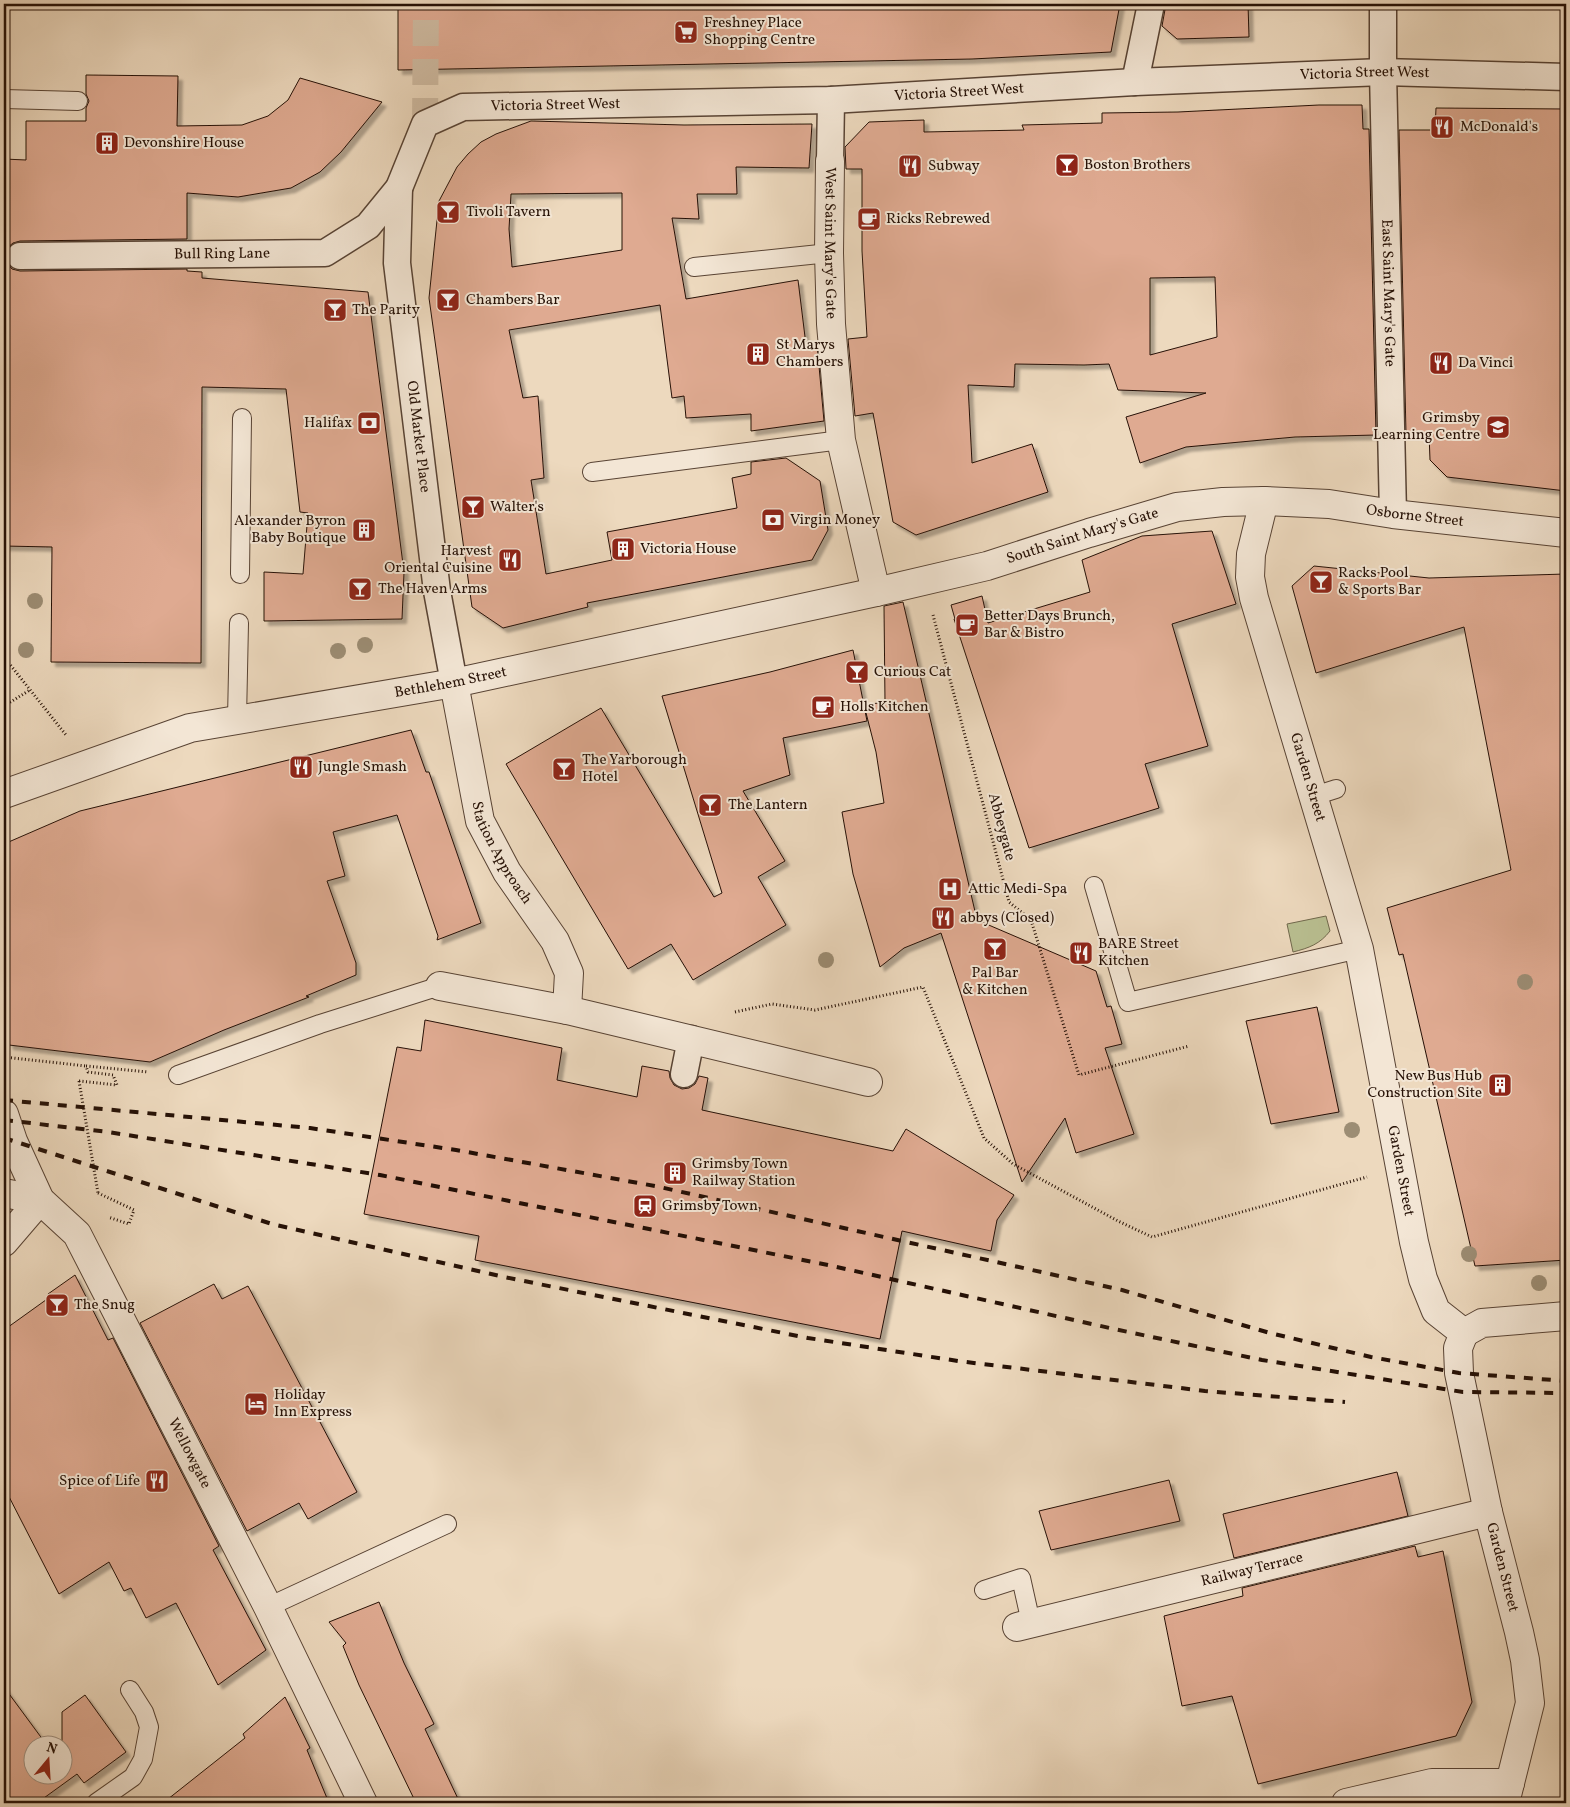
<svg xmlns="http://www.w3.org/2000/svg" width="1570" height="1807" font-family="Vollkorn,serif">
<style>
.green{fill:#b9bf91;stroke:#70684c}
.building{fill:#dfaa91;stroke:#261106;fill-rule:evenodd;filter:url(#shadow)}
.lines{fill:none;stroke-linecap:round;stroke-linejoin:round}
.pedestrian-tunnel{stroke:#cfbba2;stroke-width:26;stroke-dasharray:26 13;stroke-linecap:butt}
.service-casing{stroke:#584334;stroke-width:20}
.pedestrian-casing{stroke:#584334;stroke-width:29}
.minor-casing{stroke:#584334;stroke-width:30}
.tertiary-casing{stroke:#584334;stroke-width:30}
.path{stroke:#261106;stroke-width:3;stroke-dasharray:1 2.5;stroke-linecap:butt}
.service{stroke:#f3e6d5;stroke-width:18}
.pedestrian{stroke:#f3e6d5;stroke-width:26}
.minor{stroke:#f3e6d5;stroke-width:28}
.tertiary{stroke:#f3e6d5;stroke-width:28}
.rail{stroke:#261106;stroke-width:4;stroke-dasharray:9 9;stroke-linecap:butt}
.path-bridge{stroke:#261106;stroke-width:3;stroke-dasharray:1 2.5;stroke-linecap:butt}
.tree{fill:#9c8d74}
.labels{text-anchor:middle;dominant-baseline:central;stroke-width:4;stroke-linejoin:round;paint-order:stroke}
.poi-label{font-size:15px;fill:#261106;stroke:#f3e6d5;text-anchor:start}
.street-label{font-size:15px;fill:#261106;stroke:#f3e6d5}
</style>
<defs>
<filter id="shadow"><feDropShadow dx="4.5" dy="4.5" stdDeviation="1" flood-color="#0004"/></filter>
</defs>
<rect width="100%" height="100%" fill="#edd9be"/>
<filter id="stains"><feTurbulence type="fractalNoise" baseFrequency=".004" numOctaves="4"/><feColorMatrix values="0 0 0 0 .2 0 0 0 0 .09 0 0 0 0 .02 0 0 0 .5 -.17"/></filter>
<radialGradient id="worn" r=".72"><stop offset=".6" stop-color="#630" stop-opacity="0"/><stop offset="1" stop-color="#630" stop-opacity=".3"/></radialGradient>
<path class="green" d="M1326 916 1330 931C1320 944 1309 948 1293 952L1287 924Z"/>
<path class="building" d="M398 4H1120L1111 52 972 59 398 70Z
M1166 4H1248L1249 37 1177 39 1162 26Z
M86 75 178 76 177 126 242 125 268 116 288 100 300 78 382 102 341 152 320 172 291 188 238 197 187 193V239L20 241 13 243 7 248 5 257 7 263 12 269 20 271 187 269V271L202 272V278L368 292 404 572 402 619 264 621V572L303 574 308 513 300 512 286 389 202 387 201 663 51 662 52 547 4 546V159L26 160V121H86V108L89 101 86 94Z
M1319 105H1362L1363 129H1369L1376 435 1295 437 1186 447 1140 463 1126 417 1206 393 1118 390 1109 364 1084 365 1015 364 1014 387 968 385 972 463 1032 444 1048 492 916 535 893 522 873 413 855 416 848 339 867 337 862 251V169H846L845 147 869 122 924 120V132L1024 130 1022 125 1102 123V113L1178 112ZM1215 277 1217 337 1150 355V278Z
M1436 108 1566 109V491L1447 477 1430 460 1429 433 1406 434 1399 130H1435Z
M531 121 684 125 812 124 809 168 736 167 737 194H697L699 219 672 218 686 299 798 280 806 345 817 344 824 421 751 431V414L686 418 684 396 672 398 660 305 509 330 523 398 538 396 544 478 531 480 546 574 612 560 607 532 737 508 732 478 751 474V462L786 458 820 481 828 530 812 560 587 603 588 607 503 628 472 607 429 298 439 201 457 167 468 154 481 142 496 134ZM622 193V250L512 267 509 229 511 194Z
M1212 531 1236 604 1172 624 1208 746 1145 764 1159 808 1029 848 954 619H955L951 605 982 596 988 623 1090 592 1082 560 1142 536Z
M1314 566 1429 578 1566 574V1260L1475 1266 1403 954 1399 955 1387 908 1511 870 1464 627 1316 673 1292 586Z
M903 602 977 920 1096 971 1107 1007 1111 1006 1122 1044 1105 1048 1134 1134 1076 1153 1065 1118 1022 1182 941 933 904 948 880 967 853 874 842 812 884 803 876 752 864 705 885 702 884 606Z
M853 650 867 721 783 738 790 775 743 791 785 861 758 877 786 925 693 980 671 944 628 969 506 764 601 708 714 897 722 893 662 696 770 672Z
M411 730 426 772H429L481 923 437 940 438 936 397 815 333 832 345 876 327 881 356 963V975L306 996 309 997 224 1030 150 1062 9 1045 4 1030V844L80 811Z
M1317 1007 1339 1112 1271 1124 1246 1021Z
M425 1020 562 1048 557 1080 637 1097 642 1066 669 1071 670 1078 674 1085 682 1089 689 1088 695 1084 699 1076 708 1078 702 1110 893 1151 906 1129 1014 1195 997 1220 991 1251 902 1231 880 1339 475 1260 479 1236 364 1214 397 1047 421 1051Z
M75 1275 108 1340 113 1338 219 1546 213 1550 266 1650 218 1685 176 1603 146 1618 131 1588 124 1591 109 1562 59 1594 4 1487V1330L50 1297 48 1294Z
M214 1284 222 1299 248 1286 357 1492 308 1519 299 1503 247 1531 140 1323Z
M1397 1472 1408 1516 1234 1558 1223 1514Z
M1169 1480 1180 1521 1051 1550 1039 1511Z
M1415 1546 1418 1557 1443 1551 1472 1702 1456 1736 1258 1784 1232 1696 1182 1706 1164 1616 1243 1596 1242 1588Z
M379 1602 404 1663 434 1724 425 1729 460 1803H416L359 1685 343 1646 346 1643 329 1622Z
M4 1687 46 1744H32V1774H62V1712L85 1695 126 1752 84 1783 77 1774 37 1803H4Z
M285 1697 310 1748 307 1750 329 1803H163L245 1738 243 1734Z"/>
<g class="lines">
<path class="pedestrian-tunnel" d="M425 124 426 4"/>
<g class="service-casing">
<path id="service" d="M4 99 78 101
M694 267 829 253
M592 472 841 440
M240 574 242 418
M237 719 239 623
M1314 796 1336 789
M1094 886 1128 1002 1359 949
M178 1075 320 1024 440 986
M984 1590 1021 1578 1031 1623
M268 1607 447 1524
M96 1803 133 1777 143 1759 149 1727 144 1712 130 1690"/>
</g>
<g class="pedestrian-casing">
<g id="pedestrian">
<path id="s1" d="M1383 4V72L1393 514"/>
<path d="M1135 82 1151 4"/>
<path d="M830 161 831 100"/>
<path id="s2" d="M399 188 397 263 437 591 454 683"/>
<path id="s3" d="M20 256 325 253 368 226 399 188 425 124 463 107 831 100 1135 82 1383 72 1566 77"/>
<path d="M684 1074 691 1039"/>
</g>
</g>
<g class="minor-casing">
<g id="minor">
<path id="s4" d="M830 161 829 253 831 324 841 440 876 592"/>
<path id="s5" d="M1264 501 1251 554 1250 577 1254 598 1359 949 1414 1242 1423 1279 1436 1311 1464 1333 1458 1348 1459 1373 1488 1512 1519 1632 1525 1660 1530 1703 1505 1803"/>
<path id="s6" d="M454 683 480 821 507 872 555 941 569 973 567 1010"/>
<path d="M440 986 567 1010 868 1082"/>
<path d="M4 1193 40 1200"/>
<path d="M1464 1333 1482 1323 1566 1316"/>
<path id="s7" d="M1017 1627 1488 1512"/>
<path d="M1346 1803 1432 1783H1510"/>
</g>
</g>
<g class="tertiary-casing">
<g id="tertiary">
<path id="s8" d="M4 794 190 728 454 683 876 592 987 566 1089 533 1177 507 1223 502 1264 501 1329 504 1393 514 1566 533"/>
<path id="s9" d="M4 1114 13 1141 40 1200 77 1234 268 1607 363 1803"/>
<path d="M4 1242 40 1200"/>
</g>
</g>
<path class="path" d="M933 615 1009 902 1031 920 1079 1075 1189 1046
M4 657 66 735
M4 706 30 690
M735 1012 772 1004 815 1010 923 987 984 1138 1013 1164 1118 1221 1152 1237 1367 1177
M4 1057 86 1066
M79 1081 117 1085 113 1075 88 1072 86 1066 148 1072
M98 1193 134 1210 129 1224 108 1217"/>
<use href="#service" class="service"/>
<use href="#pedestrian" class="pedestrian"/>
<use href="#minor" class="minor"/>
<use href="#tertiary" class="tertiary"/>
<path class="rail" d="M4 1100 310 1128 456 1150 655 1186 1122 1290 1270 1333 1371 1357 1459 1373 1566 1381
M4 1120 108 1132 380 1175 828 1265 1114 1329 1262 1360 1463 1392 1566 1393
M4 1138 272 1224 504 1277 808 1338 958 1361 1205 1391 1345 1402"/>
<path class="path-bridge" d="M79 1081 98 1193"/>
</g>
<g class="tree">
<circle cx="35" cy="601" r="8"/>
<circle cx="365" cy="645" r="8"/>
<circle cx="26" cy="650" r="8"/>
<circle cx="338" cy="651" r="8"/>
<circle cx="826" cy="960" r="8"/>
<circle cx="1525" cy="982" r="8"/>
<circle cx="1352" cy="1130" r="8"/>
<circle cx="1469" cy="1254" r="8"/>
<circle cx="1539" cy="1283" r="8"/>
</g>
<defs>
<g id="supermarket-square" transform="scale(1.25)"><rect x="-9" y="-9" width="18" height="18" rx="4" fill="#8f2418" stroke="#f3e6d5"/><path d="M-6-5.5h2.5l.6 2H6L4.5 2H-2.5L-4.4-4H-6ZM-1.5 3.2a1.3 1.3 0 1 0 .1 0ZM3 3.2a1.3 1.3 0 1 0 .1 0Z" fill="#fff"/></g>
<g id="restaurant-square" transform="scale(1.25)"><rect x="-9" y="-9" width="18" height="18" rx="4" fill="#8f2418" stroke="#f3e6d5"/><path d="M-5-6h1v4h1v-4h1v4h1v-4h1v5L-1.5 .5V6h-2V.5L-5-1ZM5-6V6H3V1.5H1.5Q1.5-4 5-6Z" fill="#fff"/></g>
<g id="building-square" transform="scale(1.25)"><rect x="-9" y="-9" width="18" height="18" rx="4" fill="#8f2418" stroke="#f3e6d5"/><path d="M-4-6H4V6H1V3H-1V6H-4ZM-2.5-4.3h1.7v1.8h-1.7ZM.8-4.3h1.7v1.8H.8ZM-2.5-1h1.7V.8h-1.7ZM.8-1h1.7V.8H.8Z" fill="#fff"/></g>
<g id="bar-square" transform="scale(1.25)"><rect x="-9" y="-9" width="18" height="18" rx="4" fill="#8f2418" stroke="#f3e6d5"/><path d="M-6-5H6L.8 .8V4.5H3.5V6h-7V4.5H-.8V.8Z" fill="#fff"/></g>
<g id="cafe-square" transform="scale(1.25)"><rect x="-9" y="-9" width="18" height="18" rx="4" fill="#8f2418" stroke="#f3e6d5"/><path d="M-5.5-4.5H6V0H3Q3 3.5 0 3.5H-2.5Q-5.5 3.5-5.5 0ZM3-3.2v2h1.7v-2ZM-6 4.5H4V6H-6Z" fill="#fff"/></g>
<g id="bank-square" transform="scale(1.25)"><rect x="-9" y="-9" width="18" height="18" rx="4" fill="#8f2418" stroke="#f3e6d5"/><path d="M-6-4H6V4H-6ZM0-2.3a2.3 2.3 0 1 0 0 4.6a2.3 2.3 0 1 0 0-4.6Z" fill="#fff"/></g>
<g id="university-square" transform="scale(1.25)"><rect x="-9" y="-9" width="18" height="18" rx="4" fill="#8f2418" stroke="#f3e6d5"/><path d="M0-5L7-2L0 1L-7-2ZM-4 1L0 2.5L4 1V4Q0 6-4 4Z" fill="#fff"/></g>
<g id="hospital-square" transform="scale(1.25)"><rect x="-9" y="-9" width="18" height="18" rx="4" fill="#8f2418" stroke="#f3e6d5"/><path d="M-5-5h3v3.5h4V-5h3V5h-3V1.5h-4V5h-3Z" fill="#fff"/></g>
<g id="station-square" transform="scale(1.25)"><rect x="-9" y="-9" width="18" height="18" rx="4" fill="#8f2418" stroke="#f3e6d5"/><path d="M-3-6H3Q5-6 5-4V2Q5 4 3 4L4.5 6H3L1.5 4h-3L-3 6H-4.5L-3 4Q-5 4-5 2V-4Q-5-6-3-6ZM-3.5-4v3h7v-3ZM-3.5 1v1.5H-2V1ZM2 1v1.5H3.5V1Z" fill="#fff"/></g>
<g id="hotel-square" transform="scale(1.25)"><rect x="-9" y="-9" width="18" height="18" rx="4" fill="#8f2418" stroke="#f3e6d5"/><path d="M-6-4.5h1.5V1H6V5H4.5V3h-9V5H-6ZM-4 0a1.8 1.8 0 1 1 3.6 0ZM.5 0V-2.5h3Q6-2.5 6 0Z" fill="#fff"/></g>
</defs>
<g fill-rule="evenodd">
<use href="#supermarket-square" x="686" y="32"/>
<use href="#restaurant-square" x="1442" y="127"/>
<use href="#building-square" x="107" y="143"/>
<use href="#bar-square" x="1067" y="165"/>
<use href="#restaurant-square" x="910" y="166"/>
<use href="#bar-square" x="448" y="212"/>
<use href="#cafe-square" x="869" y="219"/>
<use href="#bar-square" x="448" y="300"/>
<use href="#bar-square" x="335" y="310"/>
<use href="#building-square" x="758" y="354"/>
<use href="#restaurant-square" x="1441" y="363"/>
<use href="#bank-square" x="369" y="423"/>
<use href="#university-square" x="1498" y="427"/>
<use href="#bar-square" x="473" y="507"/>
<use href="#bank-square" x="773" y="520"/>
<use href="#building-square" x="364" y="530"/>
<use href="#building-square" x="623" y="549"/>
<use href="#restaurant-square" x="510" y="560"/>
<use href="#bar-square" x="1321" y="582"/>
<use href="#bar-square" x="360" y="589"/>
<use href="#cafe-square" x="967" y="625"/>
<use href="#bar-square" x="857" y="672"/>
<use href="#cafe-square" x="823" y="707"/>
<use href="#restaurant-square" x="301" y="767"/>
<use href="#bar-square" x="564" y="769"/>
<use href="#bar-square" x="710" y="805"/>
<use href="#hospital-square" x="950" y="889"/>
<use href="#restaurant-square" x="943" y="918"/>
<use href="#bar-square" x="995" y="949"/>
<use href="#restaurant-square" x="1081" y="953"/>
<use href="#building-square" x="1500" y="1085"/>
<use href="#building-square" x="675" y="1173"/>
<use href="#station-square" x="645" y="1206"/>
<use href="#bar-square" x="57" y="1305"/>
<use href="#hotel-square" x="256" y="1404"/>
<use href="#restaurant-square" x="157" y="1481"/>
</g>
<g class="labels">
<g class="poi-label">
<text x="704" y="23">Freshney Place<tspan x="704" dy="17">Shopping Centre</tspan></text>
<text x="1460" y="127">McDonald's</text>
<text x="124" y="143">Devonshire House</text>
<text x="1084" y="165">Boston Brothers</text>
<text x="928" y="166">Subway</text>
<text x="466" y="212">Tivoli Tavern</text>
<text x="886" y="219">Ricks Rebrewed</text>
<text x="466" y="300">Chambers Bar</text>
<text x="352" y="310">The Parity</text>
<text x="776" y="345">St Marys<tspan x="776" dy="17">Chambers</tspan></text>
<text x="1458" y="363">Da Vinci</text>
<text x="1480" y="418" text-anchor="end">Grimsby<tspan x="1480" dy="17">Learning Centre</tspan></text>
<text x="352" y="423" text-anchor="end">Halifax</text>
<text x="490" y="507">Walter's</text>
<text x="790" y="520">Virgin Money</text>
<text x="346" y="521" text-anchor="end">Alexander Byron<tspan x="346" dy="17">Baby Boutique</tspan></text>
<text x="640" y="549">Victoria House</text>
<text x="492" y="551" text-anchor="end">Harvest<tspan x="492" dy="17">Oriental Cuisine</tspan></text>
<text x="1338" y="573">Racks Pool<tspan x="1338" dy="17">&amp; Sports Bar</tspan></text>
<text x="378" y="589">The Haven Arms</text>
<text x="984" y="616">Better Days Brunch,<tspan x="984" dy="17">Bar &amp; Bistro</tspan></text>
<text x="874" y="672">Curious Cat</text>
<text x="840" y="707">Holls Kitchen</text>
<text x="582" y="760">The Yarborough<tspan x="582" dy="17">Hotel</tspan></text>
<text x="318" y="767">Jungle Smash</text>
<text x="728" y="805">The Lantern</text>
<text x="968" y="889">Attic Medi-Spa</text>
<text x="960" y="918">abbys (Closed)</text>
<text x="1098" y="944">BARE Street<tspan x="1098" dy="17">Kitchen</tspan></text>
<text x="995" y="973" text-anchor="middle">Pal Bar<tspan x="995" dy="17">&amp; Kitchen</tspan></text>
<text x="1482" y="1076" text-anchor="end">New Bus Hub<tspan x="1482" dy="17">Construction Site</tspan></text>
<text x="692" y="1164">Grimsby Town<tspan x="692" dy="17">Railway Station</tspan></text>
<text x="662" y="1206">Grimsby Town</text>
<text x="74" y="1305">The Snug</text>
<text x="274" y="1395">Holiday<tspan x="274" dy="17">Inn Express</tspan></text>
<text x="140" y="1481" text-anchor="end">Spice of Life</text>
</g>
<g class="street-label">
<text stroke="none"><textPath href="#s3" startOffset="1418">Victoria Street West</textPath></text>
<text stroke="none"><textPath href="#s3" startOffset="1012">Victoria Street West</textPath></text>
<text stroke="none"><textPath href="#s3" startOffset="608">Victoria Street West</textPath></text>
<text stroke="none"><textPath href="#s4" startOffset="82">West Saint Mary's Gate</textPath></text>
<text stroke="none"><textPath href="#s3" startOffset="202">Bull Ring Lane</textPath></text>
<text stroke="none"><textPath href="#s1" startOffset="289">East Saint Mary's Gate</textPath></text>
<text stroke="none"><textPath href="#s2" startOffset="250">Old Market Place</textPath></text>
<text stroke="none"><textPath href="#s8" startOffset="1449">Osborne Street</textPath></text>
<text stroke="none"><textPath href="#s8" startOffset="1111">South Saint Mary's Gate</textPath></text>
<text stroke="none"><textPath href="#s8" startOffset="462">Bethlehem Street</textPath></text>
<text stroke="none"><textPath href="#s5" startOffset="286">Garden Street</textPath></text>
<text transform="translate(1001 827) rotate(75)">Abbeygate</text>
<text stroke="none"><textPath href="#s6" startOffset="178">Station Approach</textPath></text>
<text stroke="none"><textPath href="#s5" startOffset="691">Garden Street</textPath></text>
<text stroke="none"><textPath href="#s9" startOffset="390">Wellowgate</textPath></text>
<text stroke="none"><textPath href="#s5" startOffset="1112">Garden Street</textPath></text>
<text stroke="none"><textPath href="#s7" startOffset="242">Railway Terrace</textPath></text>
</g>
</g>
<rect width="1570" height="1807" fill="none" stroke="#edd9be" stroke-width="20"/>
<rect x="5" y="5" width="1560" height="1797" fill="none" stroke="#261106" stroke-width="2.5"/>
<rect x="10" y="10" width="1550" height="1787" fill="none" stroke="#261106"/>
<g transform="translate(48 1760) rotate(18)"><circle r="24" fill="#f3e6d5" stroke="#a19182"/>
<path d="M0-4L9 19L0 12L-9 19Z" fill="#8f2418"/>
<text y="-8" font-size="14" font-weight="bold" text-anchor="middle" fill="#261106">N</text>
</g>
<rect width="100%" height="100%" filter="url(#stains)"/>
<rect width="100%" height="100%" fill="url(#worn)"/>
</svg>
